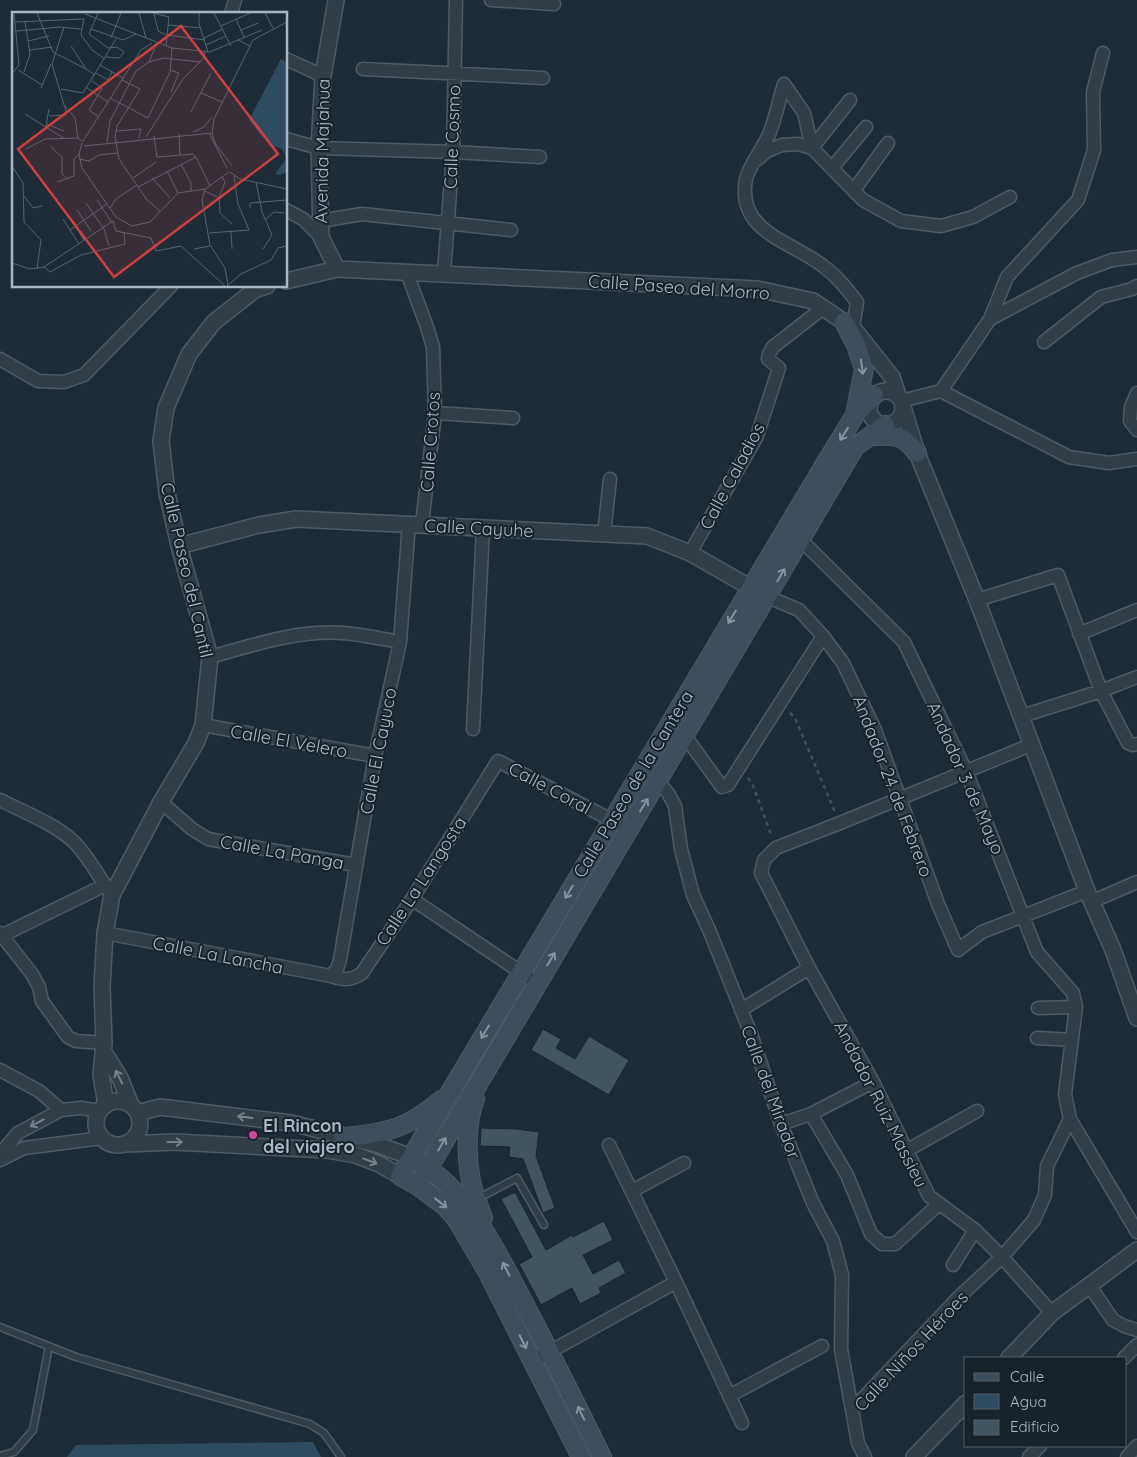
<svg xmlns="http://www.w3.org/2000/svg" width="1137" height="1457" font-family="Quicksand,sans-serif">
<style>
.water{fill:#2f4b60}
.building{fill:#435461;stroke:#19242e}
.lines{fill:none;stroke-linecap:round;stroke-linejoin:round}
.service-casing{stroke:#4e5b66;stroke-width:9}
.minor-casing{stroke:#4e5b66;stroke-width:15}
.tertiary-casing{stroke:#4e5b66;stroke-width:18}
.secondary-casing{stroke:#4e5b66;stroke-width:20}
.path{stroke:#3d5454;stroke-width:2.5;stroke-dasharray:4 4;stroke-linecap:butt}
.service{stroke:#313d47;stroke-width:6}
.minor{stroke:#313d47;stroke-width:12}
.tertiary{stroke:#313d47;stroke-width:15}
.secondary{stroke:#3e4d5b;stroke-width:18}
.oneway{stroke:#8493a0}
.oneway2{stroke:#74818c}
.hotel-dot{fill:#d1479c;stroke:#17222b;stroke-width:2}
.labels{text-anchor:middle;dominant-baseline:central;stroke-width:4;stroke-linejoin:round;paint-order:stroke}
.street-label{font-size:18px;fill:#aab8c5;stroke:#17222b}
.poi-label{font-size:18px;font-weight:bold;fill:#aab8c5;stroke:#17222b;text-anchor:start}
.inset-road{fill:none;stroke:#556470;stroke-width:1}
.view{fill:#cf3e40;fill-opacity:0.15;stroke:#cf3e40;stroke-width:2.5}
.inset-edge{fill:none;stroke:#aab8c5;stroke-width:2.5}
</style>
<rect width="100%" height="100%" fill="#1d2c37"/>
<path class="water" d="M313 1442 321 1457H67L76 1445Z"/>
<path class="building" d="M543 1029 561 1039 556 1048 575 1059 589 1036 629 1060 609 1095 531 1050Z
M481 1128 516 1129 539 1132 536 1156 555 1208 543 1213 523 1159 509 1157 510 1147 480 1146Z
M515 1192 546 1250 572 1235 573 1237 604 1221 613 1240 583 1255 593 1274 619 1260 626 1273 599 1288 601 1293 580 1304 572 1288 541 1305 519 1264 532 1257 501 1199Z"/>
<g class="lines">
<g class="service-casing">
<path id="service" d="M477 1199 517 1178 544 1225
M0 1327 76 1357 310 1424 324 1433 341 1457
M0 1456 14 1452 33 1430 49 1346"/>
</g>
<g class="minor-casing">
<path id="minor" d="M491 0 554 4
M231 14 235 0
M286 59 323 76
M363 69 543 78
M784 84C779 100 776 116 770 132 764 148 750 163 746 179 736 232 791 241 823 266 837 276 847 289 857 302L853 328 850 333
M784 84 804 113 812 148
M286 139 319 148 453 152 540 157
M812 148 850 100
M758 159 767 151 782 145 798 144 812 148 863 200 901 221 941 226 973 217 1010 197
M832 168 866 127
M854 190 888 143
M286 210 303 219 321 237
M320 221 362 214 511 230
M407 273 427 327 433 347 435 413 422 524
M444 273 453 152 456 0
M990 319 1077 273 1112 260 1137 257
M1044 342 1101 297 1132 289 1137 286
M0 359 38 381 64 382 84 375 171 286
M941 391 990 319 1007 277 1078 200 1094 150 1093 92 1103 53
M1137 393 1131 407 1130 421 1137 430
M901 401 941 391 1069 457 1109 463 1137 459
M435 413 513 418
M604 534 610 479
M801 540 904 642 966 771 1037 952 1073 993 1076 1007 1065 1094 1070 1119 1137 1232
M690 553 757 436 779 368 768 359 769 354 773 347 823 308
M768 597 799 610 823 636 843 663 875 730 938 904 958 950 982 932 1087 891
M977 600 1058 575 1101 691 1128 743 1133 745 1137 744
M1079 634 1137 610
M210 657C253 645 297 630 342 633 361 634 381 639 400 642
M1022 716 1101 691 1137 677
M203 725 375 756
M473 729 483 529
M685 736 722 787 728 785 823 636
M1033 744 840 823 776 848 764 860 761 873 809 968 873 1082 929 1196 975 1230 1002 1257 1052 1313
M658 782 668 793 675 806 681 849 693 895 710 932 751 1034 781 1124 813 1203 833 1241 842 1275 841 1349 858 1443 865 1457
M0 800C22 811 57 825 74 842 89 857 99 878 112 895
M161 802 192 829 208 839 356 865
M412 899 537 983
M1091 902 1137 882
M0 933 32 974 39 987 42 1001 68 1037 76 1041 104 1043
M105 933 331 976C344 980 351 981 362 973L412 899 498 761 619 824
M3 935 105 885
M331 976 337 969 340 960 375 756 400 642 409 523
M1038 1008 1076 1007
M741 1010 809 968
M1037 1038 1072 1040
M0 1070 39 1091 61 1110
M811 1114 847 1175 871 1234 882 1244H895L939 1204
M781 1124 811 1114 873 1082
M609 1145 676 1282 742 1423
M906 1151 977 1111
M0 1154 18 1133 61 1110 81 1108 100 1111
M0 1160 24 1148 102 1138
M632 1191 684 1163
M953 1265 975 1230
M1089 1285 1113 1320 1124 1326 1137 1330
M1124 1358 1137 1345
M533 1361 676 1282
M729 1396 822 1346
M852 1410 959 1297 1002 1257 1034 1220 1045 1195 1047 1166 1070 1119
M1029 1457 1040 1446
M1127 1457 1137 1446"/>
</g>
<g class="tertiary-casing">
<path id="tertiary" d="M336 0 323 76 319 148 321 237 337 269
M286 281 337 269 757 289 813 301 853 328 892 377 898 395
M869 408a17 17 0 1 1 34 0a17 17 0 1 1-34 0Z
M903 407 917 453 977 600 1087 891 1113 950 1137 1018
M179 546 259 525 296 519 647 536 690 553 760 593
M104 1052 120 1078 131 1105
M96 1123a22 22 0 1 1 44 0a22 22 0 1 1-44 0Z
M106 1105 101 1075 104 1043 102 986 105 933 112 895 161 802 196 743 203 725 210 657 179 546 167 493 161 441 166 408 189 354 214 322 256 289 267 286
M138 1113 160 1107 291 1123 376 1144 411 1157
M126 1144 175 1142 327 1150 356 1155 379 1164 400 1176
M1009 1358 1052 1313 1137 1250
M914 1457 966 1403"/>
</g>
<g class="secondary-casing">
<path id="secondary" d="M844 322 856 345 864 369 855 414
M871 436C893 435 903 434 917 453
M475 1099C466 1123 466 1156 471 1181 473 1193 479 1206 483 1218
M343 1137C387 1133 407 1129 441 1100
M418 1162C471 1193 496 1251 524 1303 551 1354 577 1406 602 1457
M418 1186 855 447 885 425
M581 1457 488 1273 457 1220 446 1207 418 1186 400 1176 825 464 855 415 874 395"/>
</g>
<path class="path" d="M790 713 795 718 835 812
M748 778 752 783 772 837"/>
<use href="#service" class="service"/>
<use href="#minor" class="minor"/>
<use href="#tertiary" class="tertiary"/>
<use href="#secondary" class="secondary"/>
</g>
<defs><path id="oneway-shaft" d="M-6 0H5M1.5-3L5.5 0L1.5 3" fill="none" stroke-width="1.6" stroke-linecap="round" stroke-linejoin="round" transform="scale(1.25)"/></defs>
<g class="oneway">
<use href="#oneway-shaft" transform="translate(862 367) rotate(82)"/>
<use href="#oneway-shaft" transform="translate(844 434) rotate(122)"/>
<use href="#oneway-shaft" transform="translate(781 575) rotate(-60)"/>
<use href="#oneway-shaft" transform="translate(732 617) rotate(121)"/>
<use href="#oneway-shaft" transform="translate(644 805) rotate(-59)"/>
<use href="#oneway-shaft" transform="translate(569 892) rotate(121)"/>
<use href="#oneway-shaft" transform="translate(551 959) rotate(-59)"/>
<use href="#oneway-shaft" transform="translate(485 1032) rotate(121)"/>
<use href="#oneway-shaft" transform="translate(442 1144) rotate(-60)"/>
<use href="#oneway-shaft" transform="translate(441 1203) rotate(38)"/>
<use href="#oneway-shaft" transform="translate(506 1269) rotate(-118)"/>
<use href="#oneway-shaft" transform="translate(523 1342) rotate(63)"/>
<use href="#oneway-shaft" transform="translate(581 1413) rotate(-116)"/>
</g>
<g class="oneway2">
<use href="#oneway-shaft" transform="translate(119 1077) rotate(-117)"/>
<use href="#oneway-shaft" transform="translate(245 1117) rotate(-173)"/>
<use href="#oneway-shaft" transform="translate(37 1123) rotate(152)"/>
<use href="#oneway-shaft" transform="translate(175 1142)"/>
<use href="#oneway-shaft" transform="translate(370 1161) rotate(21)"/>
</g>
<circle class="hotel-dot" cx="253" cy="1135" r="5"/>
<g class="labels">
<g class="street-label">
<text transform="translate(452 137) rotate(-88)">Calle Cosmo</text>
<text transform="translate(322 151) rotate(-89)">Avenida Majahua</text>
<text transform="translate(679 287) rotate(4)">Calle Paseo del Morro</text>
<text transform="translate(430 442) rotate(-86)">Calle Crotos</text>
<text transform="translate(732 476) rotate(-62)">Calle Caladios</text>
<text transform="translate(479 528) rotate(3)">Calle Cayuhe</text>
<text transform="translate(187 570) rotate(77)">Calle Paseo del Cantil</text>
<text transform="translate(289 741) rotate(10)">Calle El Velero</text>
<text transform="translate(378 751) rotate(-79)">Calle El Cayuco</text>
<text transform="translate(966 778) rotate(66)">Andador 3 de Mayo</text>
<text transform="translate(633 784) rotate(-59)">Calle Paseo de la Cantera</text>
<text transform="translate(893 786) rotate(69)">Andador 24 de Febrero</text>
<text transform="translate(550 788) rotate(28)">Calle Coral</text>
<text transform="translate(282 852) rotate(10)">Calle La Panga</text>
<text transform="translate(421 881) rotate(-57)">Calle La Langosta</text>
<text transform="translate(218 955) rotate(11)">Calle La Lancha</text>
<text transform="translate(771 1092) rotate(70)">Calle del Mirador</text>
<text transform="translate(881 1104) rotate(63)">Andador Ruiz Massieu</text>
<text transform="translate(911 1351) rotate(-47)">Calle Niños Héroes</text>
</g>
<g class="poi-label">
<text x="263" y="1125">El Rincon<tspan x="263" dy="21">del viajero</tspan></text>
</g>
</g>
<g transform="translate(12 12)">
<rect width="275" height="275" fill="#1d2c37"/>
<path d="M269 47 275 50V160L268 163 263 162 274 147 273 143 269 136 258 134 237 108Z" fill="#2f4b60"/>
<path class="inset-road" d="M25 1 41 40 74 57M86 1 77 22 96 36 105 35 112 40 107 46 94 45M127 1 134 26M141 1 157 5M142 1 146 19 155 23 193 28M187 1V12L196 40M202 1 219 34M253 1 261 16M73 2 160 36 198 40 226 28 238 34M72 6 69 23 80 38 93 47M224 7 232 25M3 10 71 7M156 13 189 16M209 14 238 1M52 15 40 52 52 93 63 106 66 126 71 130M79 17 111 28 124 22M229 18 246 11M4 19 48 15 69 17M99 26 109 1M192 26 211 17M226 28 250 18M16 29 37 24M194 33 214 24M59 34 74 57 83 63M154 34 157 5M18 38 40 35M137 50 152 46 188 50M88 53 111 66M6 58 30 73M158 58 167 61 159 80M124 59 137 50 145 31M12 60 18 42 13 9M84 61 96 68 100 60M0 62 7 53 2 1M110 68 128 77 105 114 103 124 107 147 135 188 148 199M80 69 90 76 77 98 87 105M29 76 39 52M75 76 96 90M49 77 71 81 104 27M189 81 210 90M98 86 136 106 158 60 160 36M179 100 199 61M13 102 53 127M37 104 54 103 53 94M35 112 52 119M34 114 37 97M104 119 129 117 127 126M181 120 192 115 200 105M197 121 215 156M200 121 203 131 220 154M167 122 168 143M142 124 145 145 181 142 183 145M134 125 171 67 191 47 193 40M71 129 129 38 140 31M95 130 98 109 124 59M70 131 67 142 70 156 104 205 120 214 138 210 166 181 193 177 217 160M72 134 200 121 202 107 241 28 275 10M39 135 50 145V162L56 167M14 137 33 127 66 126M184 145 198 174M67 147 77 149 87 143 106 141M169 152 179 171V179M0 154 11 171 12 210 29 228 25 257M155 159 166 181M218 160 228 167 275 177M210 165 213 170 207 186 208 201 220 212M121 166 144 150M140 166 158 186M45 170 62 164V147L67 142M244 170 250 200 260 223 251 237M126 175 184 145M193 177 190 188 198 233 213 256 216 273M193 179 207 186M12 184 21 196 30 194M85 188 100 211M74 191 92 217 97 234M98 196 104 187 125 173M238 196V191L275 188M65 198 79 219M56 203 72 228M51 207 67 232M253 208 262 200 272 201M101 209 104 219 139 226 144 239 169 234 213 274M58 218 95 192M219 219 220 237M197 221 237 218 226 192 222 164M182 237 198 234M0 251 18 257 32 255 101 209M32 255 38 260 69 243 113 232 112 221M215 274 229 262 259 248 266 236 275 234"/>
<path class="view" d="M169 14 266 142 102 265 6 137Z"/>
<rect width="275" height="275" class="inset-edge"/>
</g>
<rect x="964" y="1357" width="162" height="90" fill="#17222b" stroke="#525e69"/>
<rect x="974" y="1373" width="25" height="8" fill="#3e4d5b" stroke="#525e69"/>
<text x="1010" y="1382" font-size="15" fill="#aab8c5">Calle</text>
<rect x="974" y="1394" width="25" height="15" fill="#2f4b60" stroke="#525e69"/>
<text x="1010" y="1407" font-size="15" fill="#aab8c5">Agua</text>
<rect x="974" y="1420" width="25" height="15" fill="#435461" stroke="#525e69"/>
<text x="1010" y="1432" font-size="15" fill="#aab8c5">Edificio</text>
</svg>
